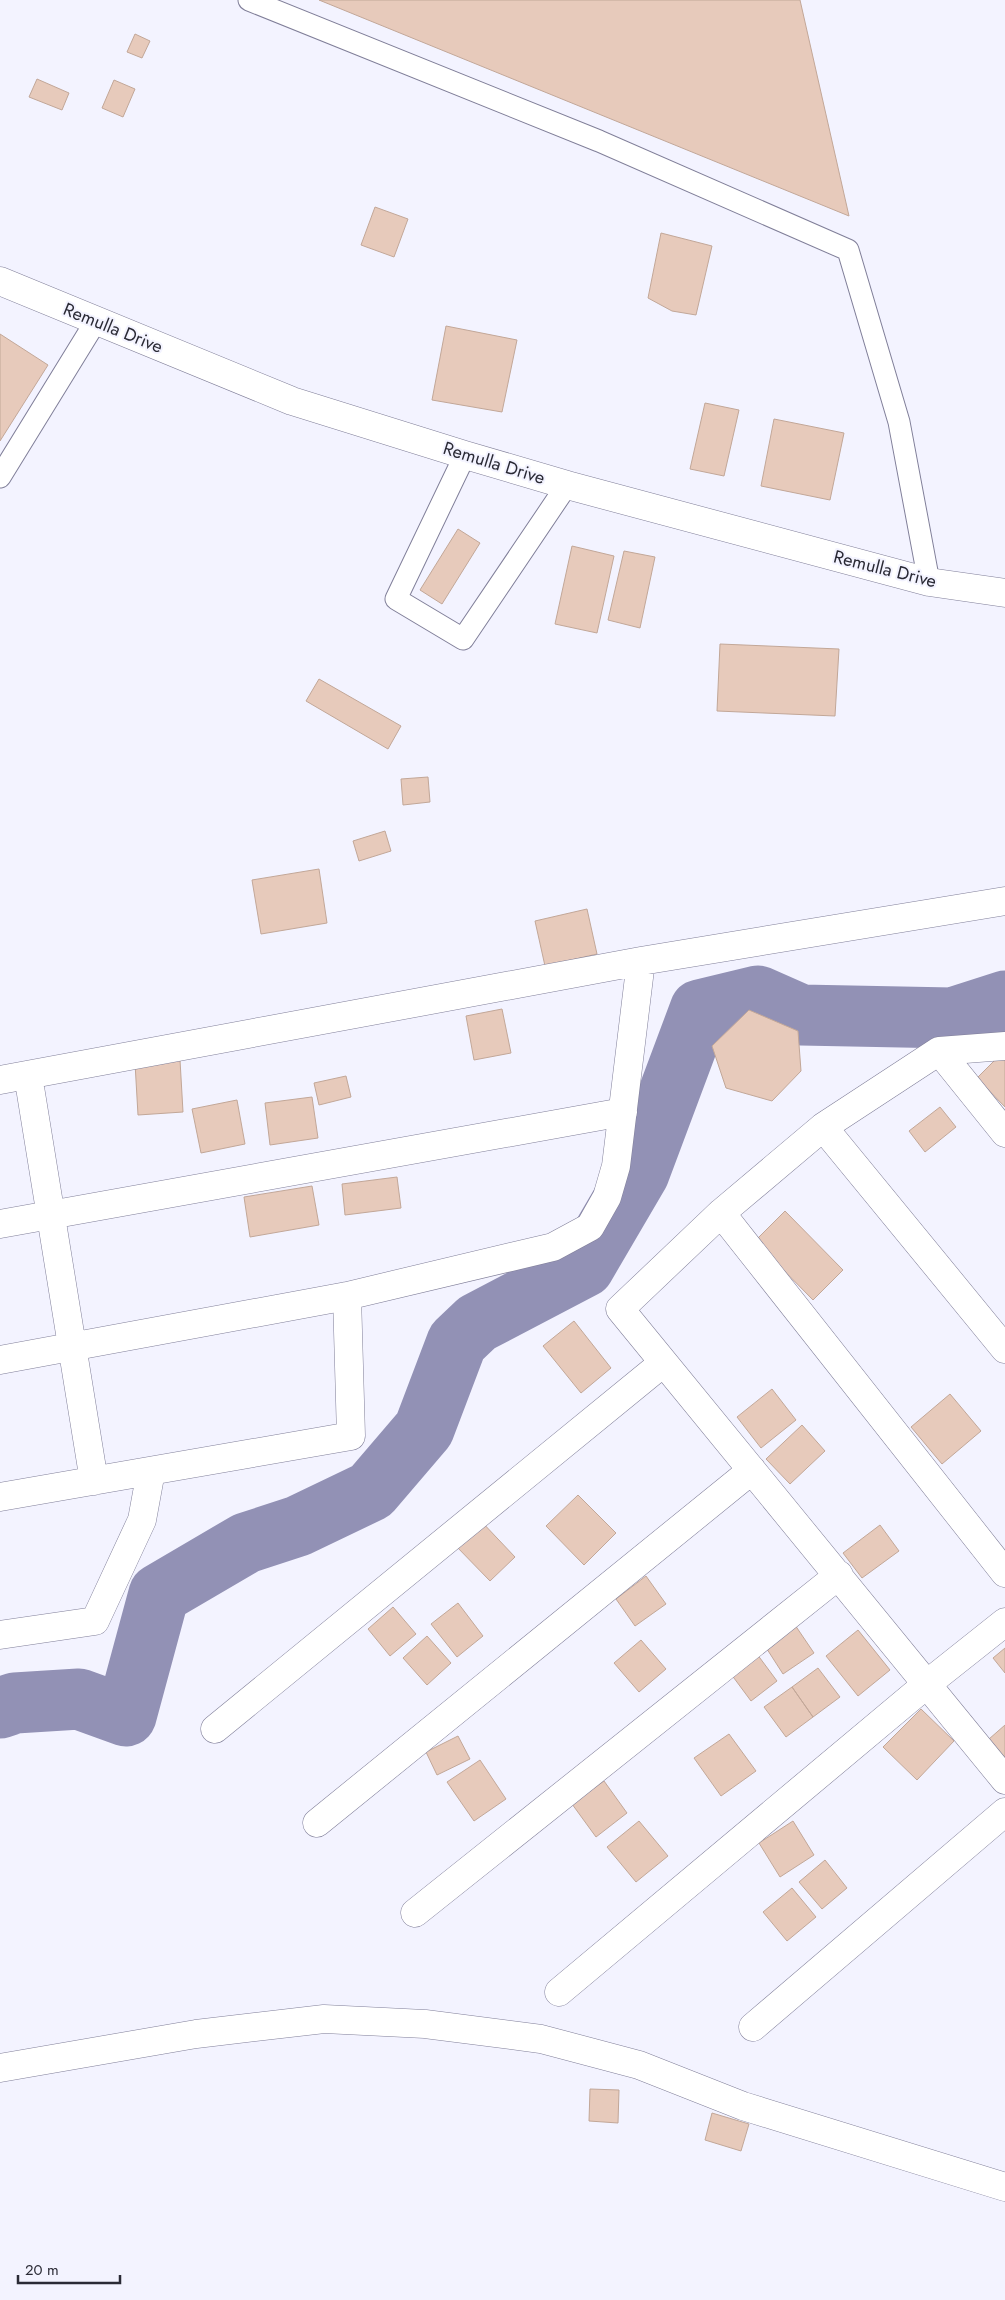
<svg xmlns="http://www.w3.org/2000/svg" width="1005" height="2300" font-family="Jost,sans-serif">
<style>
.lines{fill:none;stroke-linecap:round;stroke-linejoin:round}
.river{stroke:#9291b5;stroke-width:61}
.building{fill:#e7cabb;stroke:#c2a798}
.lane-casing{stroke:#807f99;stroke-width:23}
.street-casing{stroke:#807f99;stroke-width:29}
.secondary-casing{stroke:#807f99;stroke-width:29}
.lane{stroke:#fff;stroke-width:21}
.street{stroke:#fff;stroke-width:28}
.secondary{stroke:#fff;stroke-width:28}
.labels{text-anchor:middle;dominant-baseline:central;stroke-width:4;stroke-linejoin:round;paint-order:stroke}
.street-label{font-size:18px;fill:#2a2a35;stroke:#f3f3ff}
</style>
<rect width="100%" height="100%" fill="#f3f3ff"/>
<g class="lines">
<path class="river" d="M0 1708 15 1703 79 1699 126 1716 159 1594 246 1543 298 1526 371 1491 424 1429 457 1342 477 1323 584 1267 639 1173 700 1010 758 996 801 1015 952 1018 1005 1001"/>
</g>
<path class="building" d="M319 0H800L849 216Z
M135 34 150 41 142 58 127 52Z
M37 79 69 93 62 110 29 97Z
M114 80 135 89 123 117 102 108Z
M375 207 408 219 394 257 361 245Z
M661 233 712 246 696 315 672 311 648 298Z
M446 326 517 340 502 412 432 400Z
M0 334 48 365 0 441Z
M705 403 739 410 724 476 690 469Z
M774 419 844 433 830 500 761 486Z
M458 529 480 543 442 604 420 590Z
M572 546 614 556 597 633 555 624Z
M624 551 655 557 640 628 608 620Z
M720 644 839 649 835 716 717 711Z
M319 679 401 726 388 749 306 701Z
M428 777 430 802 403 805 401 779Z
M385 831 391 851 359 861 353 841Z
M319 869 327 923 261 934 252 880Z
M587 909 597 954 545 966 535 921Z
M502 1009 511 1053 474 1060 466 1016Z
M749 1010 798 1031 801 1071 772 1101 726 1088 712 1046Z
M1003 1052 1005 1055V1107L977 1078Z
M180 1060 183 1112 138 1115 135 1063Z
M346 1076 351 1097 319 1105 314 1083Z
M312 1097 318 1138 270 1145 265 1103Z
M237 1100 245 1144 201 1153 192 1109Z
M940 1107 956 1127 925 1152 909 1131Z
M397 1177 401 1208 345 1215 342 1184Z
M312 1186 319 1225 250 1237 244 1197Z
M785 1211 843 1270 813 1300 755 1241Z
M574 1321 611 1368 581 1393 543 1346Z
M772 1389 796 1420 761 1448 737 1417Z
M950 1394 981 1431 942 1464 911 1427Z
M802 1425 825 1451 790 1484 766 1459Z
M578 1495 616 1533 584 1565 546 1526Z
M480 1520 515 1557 490 1581 455 1545Z
M880 1525 899 1551 862 1578 843 1553Z
M646 1576 666 1604 635 1626 616 1599Z
M458 1603 483 1636 457 1657 431 1624Z
M393 1607 416 1634 390 1656 368 1629Z
M795 1625 814 1653 783 1674 765 1646Z
M858 1630 890 1670 858 1696 826 1656Z
M427 1636 451 1663 427 1685 403 1658Z
M641 1640 666 1669 639 1692 614 1663Z
M1005 1648V1673L993 1658Z
M754 1650 777 1681 751 1701 728 1670Z
M818 1668 840 1697 813 1717 792 1687Z
M792 1687 813 1717 786 1737 764 1707Z
M921 1709 954 1741 917 1780 883 1747Z
M1005 1725V1758L989 1739Z
M729 1734 756 1771 721 1796 694 1758Z
M458 1736 470 1759 437 1775 426 1752Z
M480 1760 506 1799 474 1821 447 1782Z
M604 1781 627 1813 596 1837 572 1804Z
M639 1821 668 1856 636 1882 607 1847Z
M793 1821 814 1855 780 1877 759 1843Z
M825 1860 847 1888 822 1909 799 1882Z
M792 1888 816 1917 787 1941 763 1912Z
M590 2089 619 2090 618 2123 589 2121Z
M712 2113 749 2124 741 2151 705 2140Z"/>
<g class="lines">
<g class="lane-casing">
<path id="lane" d="M249 0 599 141 848 250 899 422 929 582
M465 455 396 599 463 639 567 485
M0 477 96 321"/>
</g>
<g class="street-casing">
<path id="street" d="M1005 1046 939 1051 823 1127 721 1213 620 1309 1005 1780
M939 1051 1005 1133
M28 1075 94 1481
M0 1080 641 961 1005 901
M823 1127 1005 1349
M721 1213 1005 1573
M0 1224 623 1112
M0 1360 347 1296 553 1247 590 1227 607 1197 616 1166 641 961
M0 1497 351 1436 347 1296
M0 1635 95 1621 142 1520 151 1471
M215 1729 663 1363
M317 1823 752 1470
M415 1913 839 1575
M559 1992 927 1684 1005 1622
M753 2027 1005 1812
M0 2068 196 2034 324 2019 425 2024 541 2039 639 2065 743 2106 1005 2187"/>
</g>
<g class="secondary-casing">
<path id="secondary" d="M0 281 292 401 465 455 567 485 929 582 1005 593"/>
</g>
<use href="#lane" class="lane"/>
<use href="#street" class="street"/>
<use href="#secondary" class="secondary"/>
</g>
<g class="labels">
<g class="street-label">
<text transform="translate(113 328) rotate(22)">Remulla Drive</text>
<text transform="translate(494 463) rotate(17)">Remulla Drive</text>
<text transform="translate(885 569) rotate(14)">Remulla Drive</text>
</g>
</g>
<path d="M18 2275v8h102v-8" fill="none" stroke="#2a2a35" stroke-width="2.5"/>
<text x="25" y="2275" font-size="15" fill="#2a2a35" stroke="#f3f3ff" stroke-width="4" paint-order="stroke">20 m</text>
</svg>
